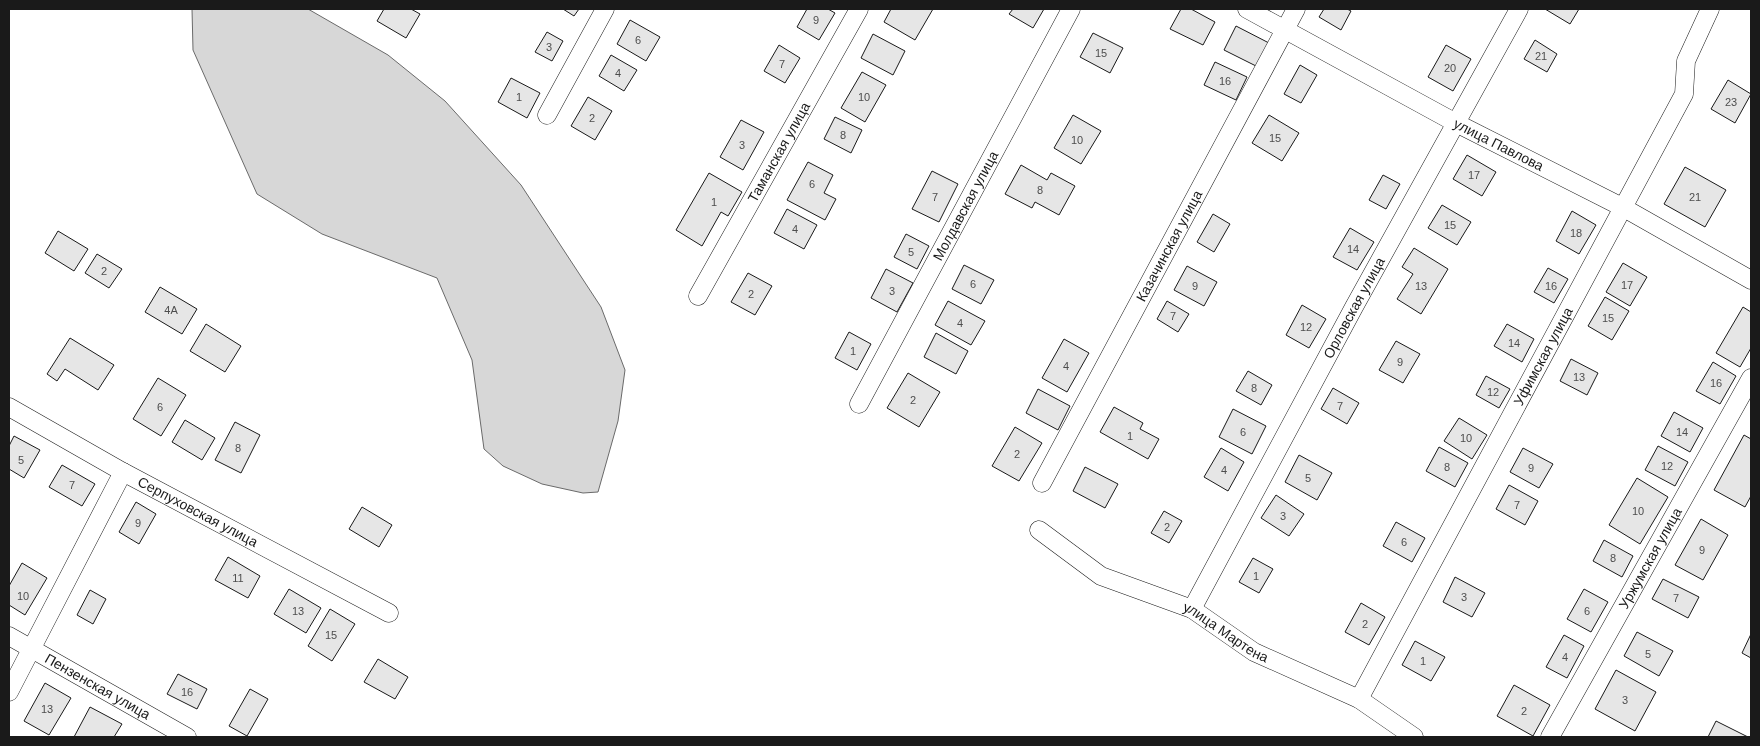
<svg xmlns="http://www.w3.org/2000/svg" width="1760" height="746" font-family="Arial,sans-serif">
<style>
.water{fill:#d7d7d7;stroke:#6a6a6a}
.building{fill:#e6e6e6;stroke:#1a1a1a}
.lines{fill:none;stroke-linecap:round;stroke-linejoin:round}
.minor-casing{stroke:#1a1a1a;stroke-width:19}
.minor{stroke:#fff;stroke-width:18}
.labels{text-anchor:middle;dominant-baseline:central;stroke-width:4;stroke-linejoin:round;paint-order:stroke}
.number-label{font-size:11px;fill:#4d4d4d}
.street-label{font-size:14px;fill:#1a1a1a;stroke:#fff}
</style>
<rect width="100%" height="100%" fill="#fff"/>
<path class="water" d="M192 9H308L388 55 445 101 521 185 601 307 625 370 618 421 598 492 583 493 542 484 503 466 484 449 472 360 437 278 322 234 257 194 193 50Z"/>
<path class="building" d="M384 9H411L420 14 406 38 377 21Z
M563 9H579L574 16Z
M807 9H828L835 13 819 40 797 27Z
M891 9H933L915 40 884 22Z
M1013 9H1044L1033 28 1009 14Z
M1181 9H1191L1215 22 1203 45 1170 29Z
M1324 9H1347L1351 11 1341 30 1319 17Z
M1545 9H1579L1570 24Z
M630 20 660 37 646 61 617 44Z
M1236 26 1269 43 1256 66 1224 50Z
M547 32 563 41 552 61 535 52Z
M1093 33 1123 48 1110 73 1080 57Z
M873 34 905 51 893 75 861 58Z
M1535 40 1557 54 1547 72 1524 59Z
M779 45 800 58 785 83 764 71Z
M1446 45 1471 59 1453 91 1428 77Z
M611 55 637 70 624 91 599 76Z
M1215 62 1247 77 1236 100 1204 85Z
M1300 65 1317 75 1301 103 1284 94Z
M862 72 886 85 865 122 841 108Z
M511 78 540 93 527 118 498 102Z
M1728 80 1751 94 1735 123 1711 109Z
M588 97 612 111 595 140 571 126Z
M1073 115 1101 131 1081 164 1054 148Z
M1269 115 1299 133 1282 161 1252 143Z
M835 117 862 130 851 153 824 139Z
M741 120 764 132 743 170 720 157Z
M1467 155 1496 172 1482 196 1453 179Z
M808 162 833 175 824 193 836 199 825 220 787 200Z
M1021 165 1047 180 1051 173 1075 186 1059 215 1035 202 1032 208 1005 194Z
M1685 167 1726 190 1705 227 1664 204Z
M932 171 958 184 939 222 912 209Z
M709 173 742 192 728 216 721 212 702 246 676 230Z
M1383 175 1400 184 1386 209 1369 200Z
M1442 205 1471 222 1457 245 1428 228Z
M787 209 817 225 804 249 774 233Z
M1572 211 1596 225 1579 254 1556 241Z
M1213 214 1230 224 1214 252 1197 242Z
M1350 228 1374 242 1357 270 1333 257Z
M58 231 88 249 74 271 45 253Z
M906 234 929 246 917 269 894 257Z
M1414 248 1448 269 1421 314 1397 299 1413 274 1402 267Z
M97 254 122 269 109 288 85 273Z
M1623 263 1647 277 1630 306 1606 292Z
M964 265 994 280 981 304 952 289Z
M1187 266 1217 282 1204 306 1174 290Z
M1548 268 1568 279 1554 303 1534 292Z
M886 269 913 283 897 312 871 298Z
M748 273 772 286 755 315 731 302Z
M160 287 197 309 182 334 145 312Z
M1605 297 1629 311 1612 340 1588 326Z
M948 301 985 321 971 345 935 325Z
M1167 301 1189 314 1178 332 1157 319Z
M1302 305 1326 319 1309 348 1286 335Z
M1743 307 1751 312V348L1740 367 1716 353Z
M206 324 241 346 225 372 190 351Z
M1507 324 1534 339 1522 362 1494 346Z
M849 332 871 344 857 370 835 358Z
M936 333 968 351 956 374 924 357Z
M70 338 114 365 98 390 65 369 57 381 47 374Z
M1064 339 1089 353 1067 392 1042 378Z
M1396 341 1420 354 1403 383 1379 370Z
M1571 359 1598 373 1587 395 1560 381Z
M1713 362 1736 376 1720 404 1696 391Z
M1248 371 1272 385 1261 405 1236 391Z
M908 373 940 392 919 427 887 408Z
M1486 376 1510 389 1499 408 1476 395Z
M158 378 186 395 161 436 133 419Z
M1333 388 1359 403 1347 424 1321 409Z
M1038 389 1070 406 1058 430 1026 413Z
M1114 407 1143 423 1140 429 1159 439 1148 459 1100 432Z
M1233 409 1266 426 1252 454 1219 437Z
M1674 412 1703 428 1690 452 1661 436Z
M1459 418 1487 435 1472 459 1444 441Z
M185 420 215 438 202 460 172 442Z
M235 422 260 435 241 473 215 460Z
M1015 427 1042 443 1019 481 992 466Z
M1744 435 1751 439V496L1745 507 1714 490Z
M14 436 40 450 24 478 9 469V446Z
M1658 446 1688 462 1675 486 1645 470Z
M1439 447 1468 463 1455 487 1426 471Z
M1221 448 1244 462 1228 491 1204 477Z
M1523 448 1553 464 1539 488 1510 472Z
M1299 455 1332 473 1317 500 1285 482Z
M62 465 95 484 82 506 49 487Z
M1085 467 1118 484 1105 508 1073 491Z
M1637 478 1668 497 1640 544 1609 525Z
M1509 485 1538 501 1525 525 1496 509Z
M1276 495 1304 514 1289 536 1261 518Z
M136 502 156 514 139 544 119 532Z
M362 507 392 525 379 547 349 529Z
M1164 511 1182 521 1169 543 1151 533Z
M1701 519 1728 535 1703 580 1675 565Z
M1396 522 1425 538 1412 562 1383 546Z
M1604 540 1633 556 1622 577 1593 561Z
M228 557 260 576 248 598 215 580Z
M1253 558 1273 569 1259 593 1239 582Z
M22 563 47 578 25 615 9 605V586Z
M1455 577 1485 593 1472 617 1443 602Z
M1663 579 1699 597 1688 618 1652 599Z
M289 589 321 608 306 633 274 614Z
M1584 589 1608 602 1591 632 1567 619Z
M90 590 106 599 93 624 77 615Z
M1361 603 1385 617 1369 645 1345 632Z
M330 609 355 624 332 661 308 646Z
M1637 632 1673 651 1659 676 1624 656Z
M1751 634V658L1742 653Z
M1564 635 1584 646 1567 678 1546 667Z
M1415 641 1445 657 1431 681 1402 665Z
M378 659 408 677 395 699 364 682Z
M1616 670 1656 692 1635 731 1595 709Z
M178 674 207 689 197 709 167 694Z
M45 683 71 698 49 735 24 721Z
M1514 685 1550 705 1533 736 1497 716Z
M250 689 268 699 247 736 229 726Z
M90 707 122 724 114 737H74Z
M1716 721 1748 737H1708Z"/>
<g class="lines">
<g class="minor-casing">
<g id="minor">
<path id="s1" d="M1247 9 1456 123 1624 208 1751 280"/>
<path d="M547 115 605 9"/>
<path id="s2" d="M698 296 859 9"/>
<path id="s3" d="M859 404 1071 9"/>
<path id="s4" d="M9 407 123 472 389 613"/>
<path id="s5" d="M1042 483 1296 9"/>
<path id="s6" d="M1039 530 1101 576 1192 609 1254 652 1359 699 1414 737"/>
<path id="s7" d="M1192 609 1354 307 1519 9"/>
<path id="s8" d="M9 636 187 737"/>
<path d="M9 692 123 472"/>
<path id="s9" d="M1359 699 1684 94 1686 61 1710 9"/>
<path id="s10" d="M1550 737 1751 378"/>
</g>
</g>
<use href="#minor" class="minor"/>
</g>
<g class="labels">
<g class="number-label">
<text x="816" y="20">9</text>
<text x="638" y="40">6</text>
<text x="549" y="47">3</text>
<text x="1101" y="53">15</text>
<text x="1541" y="56">21</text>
<text x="782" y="64">7</text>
<text x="1450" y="68">20</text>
<text x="618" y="73">4</text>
<text x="1225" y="81">16</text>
<text x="519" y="97">1</text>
<text x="864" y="97">10</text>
<text x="1731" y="102">23</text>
<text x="592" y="118">2</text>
<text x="843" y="135">8</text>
<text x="1275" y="138">15</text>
<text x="1077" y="140">10</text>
<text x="742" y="145">3</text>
<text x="1474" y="175">17</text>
<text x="812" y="184">6</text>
<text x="1040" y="190">8</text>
<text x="935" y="197">7</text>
<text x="1695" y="197">21</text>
<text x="714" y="202">1</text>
<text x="1450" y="225">15</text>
<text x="795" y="229">4</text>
<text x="1576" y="233">18</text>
<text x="1353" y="249">14</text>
<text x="911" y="252">5</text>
<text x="104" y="271">2</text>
<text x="973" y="284">6</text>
<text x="1627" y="285">17</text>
<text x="1195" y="286">9</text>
<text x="1421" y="286">13</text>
<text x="1551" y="286">16</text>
<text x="892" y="291">3</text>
<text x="751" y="294">2</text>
<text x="171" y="310">4А</text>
<text x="1173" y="316">7</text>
<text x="1608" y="318">15</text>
<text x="960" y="323">4</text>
<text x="1306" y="327">12</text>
<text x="1514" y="343">14</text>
<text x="853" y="351">1</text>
<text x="1400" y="362">9</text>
<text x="1066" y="366">4</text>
<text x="1579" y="377">13</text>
<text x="1716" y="383">16</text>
<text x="1254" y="388">8</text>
<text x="1493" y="392">12</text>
<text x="913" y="400">2</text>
<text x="1340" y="406">7</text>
<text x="160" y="407">6</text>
<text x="1243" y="432">6</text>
<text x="1682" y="432">14</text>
<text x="1130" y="436">1</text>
<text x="1466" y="438">10</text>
<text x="238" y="448">8</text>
<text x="1017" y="454">2</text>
<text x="21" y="460">5</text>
<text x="1667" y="466">12</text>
<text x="1447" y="467">8</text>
<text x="1531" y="468">9</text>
<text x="1224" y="470">4</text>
<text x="1308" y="478">5</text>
<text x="72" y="485">7</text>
<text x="1517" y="505">7</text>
<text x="1638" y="511">10</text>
<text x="1283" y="516">3</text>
<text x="138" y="523">9</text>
<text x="1167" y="527">2</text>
<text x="1404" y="542">6</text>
<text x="1702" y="550">9</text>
<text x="1613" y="558">8</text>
<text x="1256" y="576">1</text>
<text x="238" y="578">11</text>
<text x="23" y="596">10</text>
<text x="1464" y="597">3</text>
<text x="1676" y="598">7</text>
<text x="298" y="611">13</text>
<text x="1587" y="611">6</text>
<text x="1365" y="624">2</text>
<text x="331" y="635">15</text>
<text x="1648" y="654">5</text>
<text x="1565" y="657">4</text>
<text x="1423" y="661">1</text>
<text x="187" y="692">16</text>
<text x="1625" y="700">3</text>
<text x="47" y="709">13</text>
<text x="1524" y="711">2</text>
</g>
<g class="street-label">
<text stroke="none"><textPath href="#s1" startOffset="286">улица Павлова</textPath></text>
<text stroke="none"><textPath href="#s2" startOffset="165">Таманская улица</textPath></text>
<text stroke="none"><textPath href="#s3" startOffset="225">Молдавская улица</textPath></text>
<text stroke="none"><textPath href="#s5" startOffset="269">Казачинская улица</textPath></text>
<text stroke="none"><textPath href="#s7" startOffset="342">Орловская улица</textPath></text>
<text stroke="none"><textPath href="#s9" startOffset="389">Уфимская улица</textPath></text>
<text stroke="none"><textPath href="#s4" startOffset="216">Серпуховская улица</textPath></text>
<text stroke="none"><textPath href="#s10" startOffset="205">Уржумская улица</textPath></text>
<text stroke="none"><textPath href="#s6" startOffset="215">улица Мартена</textPath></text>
<text stroke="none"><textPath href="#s8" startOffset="102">Пензенская улица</textPath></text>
</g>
</g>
<rect width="1760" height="746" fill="none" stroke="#1a1a1a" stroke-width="20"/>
</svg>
